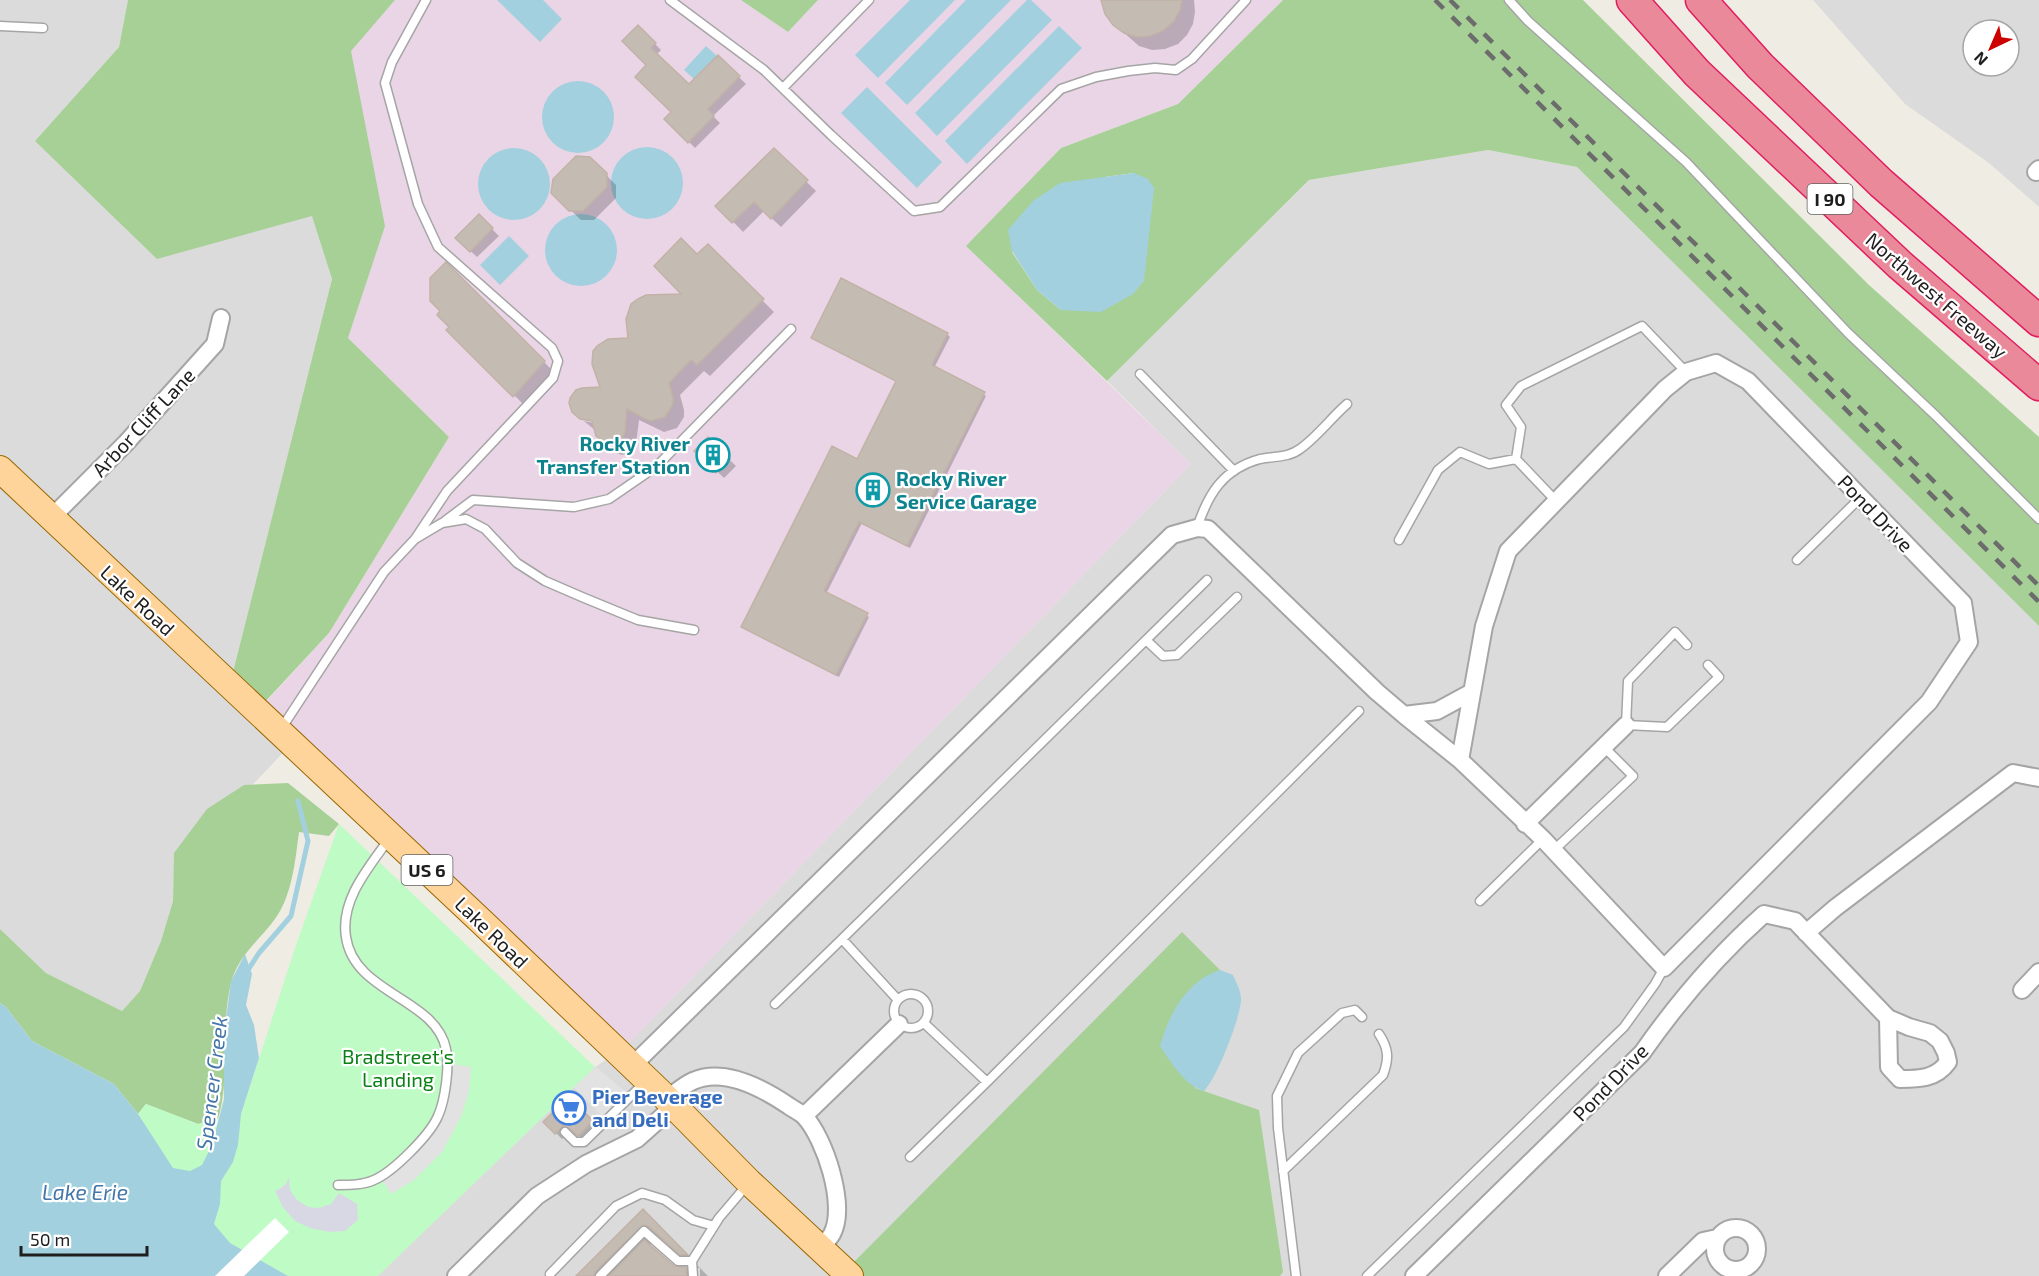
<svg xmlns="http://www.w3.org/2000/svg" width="2039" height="1276" font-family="'Exo 2',sans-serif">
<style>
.residential{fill:#dcdbdb;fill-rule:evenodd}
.industrial{fill:#e9d5e5}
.forest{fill:#a7d097;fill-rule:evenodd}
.park{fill:#bffbc5}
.parking{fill:#e2e2e2}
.plaza{fill:#d8d8e5}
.water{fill:#a3d0df}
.pier{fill:#fff}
.shadow{fill:#0003}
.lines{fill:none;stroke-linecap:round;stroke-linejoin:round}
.stream{stroke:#a3d0df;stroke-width:5}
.building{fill:#c4bbb3;stroke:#c2b2a6;stroke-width:1.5}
.service-casing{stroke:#a5a5a5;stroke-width:11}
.minor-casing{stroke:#a5a5a5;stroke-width:20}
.primary-casing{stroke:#986700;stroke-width:28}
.motorway-casing{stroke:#e01e5f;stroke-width:33}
.service{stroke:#fff;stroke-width:8}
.minor{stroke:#fff;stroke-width:16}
.primary{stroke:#ffd49a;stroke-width:26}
.motorway{stroke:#e9899a;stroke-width:30}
.rail{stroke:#6c6c6c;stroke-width:4.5;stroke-dasharray:12 12;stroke-linecap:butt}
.labels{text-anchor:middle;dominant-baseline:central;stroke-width:4.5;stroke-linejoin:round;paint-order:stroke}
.shield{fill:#fff;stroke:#626262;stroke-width:1.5}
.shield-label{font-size:18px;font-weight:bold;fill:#1e1e1e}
.street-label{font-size:20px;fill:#1e1e1e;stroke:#fff}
.culture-label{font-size:20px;font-weight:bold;fill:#0d838f;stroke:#fff;text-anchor:end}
.park-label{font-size:20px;fill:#088013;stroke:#fff}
.shop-label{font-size:20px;font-weight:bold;fill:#366cbe;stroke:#fff;text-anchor:start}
.water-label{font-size:21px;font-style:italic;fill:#4476a9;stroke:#fff}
</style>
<rect width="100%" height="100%" fill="#efece4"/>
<path class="residential" d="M0 0H128L119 47 35 141 313 216 332 279 233 672 300 735 174 867 173 901 161 941 140 991 122 1011 46 973 0 929Z
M1813 0H2039V207L1989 163 1905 104ZM1973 30H2009V66H1973Z
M1488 150 1577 167 2039 626V1276H377L595 1067 623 1049 1191 464 1107 381 1309 180Z"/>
<path class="industrial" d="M395 0H741L788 32 818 0H1283L1178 104 1061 148 967 246 1191 464 623 1049 265 703 329 633 449 437 348 338 384 226 350 51Z"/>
<path class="forest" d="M128 0H395L351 51 385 226 348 338 449 437 329 633 264 703 233 672 332 279 312 216 157 259 35 141 119 47Z
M741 0H818L788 32Z
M1283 0H1583L1869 285 2039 437V626L1577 167 1488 150 1309 180 1107 381 966 246 1061 148 1178 104ZM1134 173 1061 310 1037 290 1012 252 1105 177Z
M288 783 339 824 329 836 299 832C295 862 292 899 272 923 257 942 237 958 231 983 220 1028 231 1076 218 1119L198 1124 146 1104 138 1114 114 1084 32 1041 6 1007 0 1003V929L46 973 122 1011 140 991 161 941 173 901 174 853 207 809 244 785Z
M1182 932 1220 970 1199 981 1195 1088 1259 1110 1283 1272 1280 1276H840Z"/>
<path class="park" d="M339 824 595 1067 378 1276H288L229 1243 198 1205 154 1142 138 1114 146 1104 198 1124 241 1114 295 948Z"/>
<path class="parking" d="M446 1063 471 1067 469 1091 461 1117 442 1152 414 1180 391 1194 380 1176 396 1166 437 1117Z
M596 1067 631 1096 634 1101 610 1125 574 1087Z"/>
<path class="plaza" d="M289 1177 290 1190 297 1200 308 1207 319 1208 331 1204 339 1193 357 1204 358 1220 345 1231 330 1232 310 1228 295 1221 282 1206 275 1190H278L286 1184Z"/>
<path class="water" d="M497 0H543L562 19 540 42Z
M910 0H955L878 78 855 55Z
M966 0H1011L907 105 885 83Z
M1027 0H1031L1052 20 937 136 915 113Z
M1059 26 1082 48 967 164 945 141Z
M706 46 717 56 694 79 684 70Z
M542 117a36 36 0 1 1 72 0a36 36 0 1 1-72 0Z
M867 87 942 162 917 188 841 113Z
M611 183a36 36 0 1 1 72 0a36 36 0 1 1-72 0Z
M478 184a36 36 0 1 1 72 0a36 36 0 1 1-72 0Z
M1134 173 1148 179 1154 188 1144 281 1133 294 1101 312 1061 310 1037 290 1012 251 1008 230 1033 201 1060 183Z
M545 250a36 36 0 1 1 72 0a36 36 0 1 1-72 0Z
M509 236 529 256 500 285 480 265Z
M245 954 252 974 246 1005 254 1025 259 1058 241 1114 238 1145 233 1162 221 1181 220 1204 214 1224 230 1243 288 1276H0V1003L6 1007 32 1041 114 1084 138 1114 173 1168 190 1171 202 1165 212 1145 224 1099V1034L231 981Z
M1220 970 1233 975C1236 982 1242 993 1241 1001 1239 1021 1217 1078 1204 1091 1184 1085 1171 1062 1160 1046 1167 1022 1178 997 1199 981 1205 976 1213 973 1220 970Z"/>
<path class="pier" d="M275 1218 289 1232 244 1276H215Z"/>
<path class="shadow" d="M1103 0H1194L1195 12 1193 24 1187 35 1178 44 1165 49 1152 50 1139 46 1114 24Z
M638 27 661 50 656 55 689 86 718 57 746 84 713 116 720 123 695 148 666 119 673 112 648 65Z
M774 150 816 191 781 227 764 211 743 232 718 206Z
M589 158 616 185V198L594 220H581L553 193Z
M479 216 499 236 477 257 457 238Z
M708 246 774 312 710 376 704 371 680 395 684 410V417L677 428 664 432 639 420 636 444 634 449 631 452 622 455 613 452 597 436 596 431 584 421 599 424 602 388 630 340 685 295 697 257Z
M446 264 558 376 528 409 448 329 451 327 442 311Z
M947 334 950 337 934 368 986 396 910 548 862 523 826 594 869 617 839 677 743 627 858 461 898 382 812 337Z
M708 439 736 466 724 478 696 451Z
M569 1098 599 1128 585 1141 572 1130 562 1139 545 1122Z
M643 1211 700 1268H696L664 1240 657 1238 649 1246 673 1267 685 1269 693 1276H578Z
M700 1268 708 1276H700Z"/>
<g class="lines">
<path class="stream" d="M246 973 259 953 291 916 308 841 298 801"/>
</g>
<path class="building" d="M1101 0H1182L1180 10 1174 21 1164 30 1151 36 1137 37 1124 33 1113 25 1105 14Z
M638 25 656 43 651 48 689 84 718 55 740 76 708 109 714 116 688 143 664 119 671 112 635 77 646 65 622 41Z
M774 148 808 180 771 219 754 202 732 223 715 206Z
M576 156 590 157 607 173V187L583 211H569L551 193 553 179Z
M479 214 493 228 470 252 455 238Z
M681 238 697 254 708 244 764 299 697 365 691 360 669 383 673 397V404L665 417 651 421 645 419 627 409 625 432 623 437 614 443 604 442 596 436 592 421 580 419 572 412 569 403 570 398 576 390 582 388 600 387 592 364 593 351 597 346 608 339 628 338 626 319 631 304 638 299 646 295 681 294 654 266Z
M446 262 545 361 513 397 446 330 449 327 437 315 440 311 430 301V278Z
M841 278 948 333 932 365 985 392 907 546 859 522 824 591 868 613 836 675 741 627 832 446 857 459 896 381 811 338Z
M708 437 730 459 716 473 694 451Z
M569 1096 593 1121 578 1136 564 1125 555 1134 543 1122Z
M643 1209 688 1255H680L648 1226 643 1225 595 1272 594 1276H576Z
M644 1240 674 1266 686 1267 687 1276H609Z"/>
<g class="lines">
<g class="service-casing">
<path id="service" d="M670 0 764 70 831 135 914 211 940 207 1061 89 1096 77 1128 71 1155 68 1176 70 1192 59 1246 0
M1509 0 1528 21 1686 162 1848 333 1936 416 2039 519
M0 26 43 28
M783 88 869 0
M1140 374 1234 471
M1516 459 1521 427 1506 405 1521 386 1642 326 1686 372
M445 521 473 500 574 507 609 499 657 466 791 329
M1197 528C1208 494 1223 469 1260 459 1273 456 1288 458 1300 449 1317 437 1331 418 1347 404
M415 539 447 491 553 378 558 361 552 348 438 247 418 204 385 83 392 62 426 0
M1399 540 1438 470 1460 452 1489 464 1516 459 1556 501
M1797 560 1860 498
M1146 640 1163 656 1177 655 1237 597
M1687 645 1675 632 1628 681 1626 725 1667 727 1719 677 1708 665
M281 729 384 572 415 539 442 523 466 519 485 529 517 563 545 581 582 597 638 620 694 630
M1554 850 1633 776 1603 746
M1480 901 1543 839
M894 1011a17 17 0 1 1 34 0a17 17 0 1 1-34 0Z
M898 1000 842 939 1207 580
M775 1004 842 939
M924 1023 987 1082 1359 711
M565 1132 575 1142H584L645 1082
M910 1157 987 1082
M1283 1171 1383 1075C1389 1059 1389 1049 1379 1034
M338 1185C350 1185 363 1185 374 1180 393 1172 430 1135 438 1116 445 1101 450 1065 446 1049 436 998 354 994 346 937 340 900 369 867 389 839
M550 1274 616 1206 642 1193 665 1200 693 1220 714 1226
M600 1276 644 1231 678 1261H692
M693 1276 692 1261 719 1218 747 1185
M1296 1276 1278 1128 1277 1096 1298 1053 1342 1013 1355 1010 1362 1017
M1367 1276 1624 1027 1655 984 1664 968"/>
</g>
<g class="minor-casing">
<path id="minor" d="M2036 172 2039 169
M1716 363 1748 381 1963 603 1969 642 1929 702 1664 968 1543 839 1460 760 1484 626 1508 551 1665 389 1686 372Z
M51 518 126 443 215 344 221 318
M1404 715 1460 760
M1525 824 1626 725
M1806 933 1835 908 2013 773 2039 778
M2022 990 2039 972
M632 1066 1172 535 1197 528 1208 529 1377 692 1404 715 1437 711 1472 692
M667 1099C675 1093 684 1085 693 1081 724 1067 764 1089 789 1106 793 1109 800 1112 804 1116 825 1138 847 1206 832 1234 829 1239 824 1244 821 1248
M804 1116 899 1024
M1715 1249a21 21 0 1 1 42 0a21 21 0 1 1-42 0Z
M456 1276 537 1196 586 1164 637 1139 674 1106
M1414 1276 1642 1053C1677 1003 1718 955 1764 914L1795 921 1888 1018 1909 1027 1930 1033 1940 1041 1946 1053 1948 1062C1936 1079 1919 1079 1900 1079L1889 1067 1888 1018
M1667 1276 1703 1241 1717 1238"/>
</g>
<g class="primary-casing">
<path id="primary" d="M0 469 483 923 667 1099 749 1182 850 1276"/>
</g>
<g class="motorway-casing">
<path id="motorway" d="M1632 0 1697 73 1900 265 2039 385
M1701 0 1760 66 1881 183 2039 321"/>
</g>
<use href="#service" class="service"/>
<use href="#minor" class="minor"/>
<use href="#primary" class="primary"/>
<use href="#motorway" class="motorway"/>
<path class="rail" d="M1435 0 2039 602
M1450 0 2039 586"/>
</g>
<defs>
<g id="building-ring" transform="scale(1.725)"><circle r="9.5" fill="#fff" stroke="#0f9aa8" stroke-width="1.5"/><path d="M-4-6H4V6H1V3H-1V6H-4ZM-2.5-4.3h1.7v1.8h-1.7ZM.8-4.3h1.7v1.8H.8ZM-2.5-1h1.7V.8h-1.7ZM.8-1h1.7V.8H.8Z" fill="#0f9aa8"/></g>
<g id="supermarket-ring" transform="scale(1.725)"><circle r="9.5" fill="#fff" stroke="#3f7fe0" stroke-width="1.5"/><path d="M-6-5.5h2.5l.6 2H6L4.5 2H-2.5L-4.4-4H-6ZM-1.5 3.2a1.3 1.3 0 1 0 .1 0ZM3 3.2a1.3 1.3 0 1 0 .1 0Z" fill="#3f7fe0"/></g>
</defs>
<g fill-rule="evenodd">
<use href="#building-ring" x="713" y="455"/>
<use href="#building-ring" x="873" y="490"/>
<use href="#supermarket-ring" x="569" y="1108"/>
</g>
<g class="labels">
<g class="shield">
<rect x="1807.5" y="184" width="45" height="30" rx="4.5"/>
<rect x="401.5" y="855" width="51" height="30" rx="4.5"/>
</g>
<g class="shield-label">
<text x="1830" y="199">I 90</text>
<text x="427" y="870">US 6</text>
</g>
<g class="street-label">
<text transform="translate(1937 295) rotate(41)">Northwest Freeway</text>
<text transform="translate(143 422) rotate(-47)">Arbor Cliff Lane</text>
<text transform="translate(1876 513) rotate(46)">Pond Drive</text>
<text transform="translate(138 600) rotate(43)">Lake Road</text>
<text transform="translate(492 932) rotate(44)">Lake Road</text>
<text transform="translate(1610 1082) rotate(-46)">Pond Drive</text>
</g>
<g class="culture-label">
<text x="690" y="443">Rocky River<tspan x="690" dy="23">Transfer Station</tspan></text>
<text x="896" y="478" text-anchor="start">Rocky River<tspan x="896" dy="23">Service Garage</tspan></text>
</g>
<g class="park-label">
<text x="398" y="1056">Bradstreet's<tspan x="398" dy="23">Landing</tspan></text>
</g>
<g class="shop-label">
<text x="592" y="1096">Pier Beverage<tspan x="592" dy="23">and Deli</tspan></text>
</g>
<g class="water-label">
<text transform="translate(211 1083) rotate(-83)">Spencer Creek</text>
<text x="85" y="1191">Lake Erie</text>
</g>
</g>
<g transform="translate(1991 48) rotate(224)"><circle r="28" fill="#ffffff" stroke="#a5a5a5" stroke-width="1.5"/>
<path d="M0-4.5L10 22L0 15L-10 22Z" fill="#cc0200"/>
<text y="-9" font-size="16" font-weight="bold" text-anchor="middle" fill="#1e1e1e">N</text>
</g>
<path d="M21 1246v9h126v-9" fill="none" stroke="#1e1e1e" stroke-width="3"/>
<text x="30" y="1246" font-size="18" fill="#1e1e1e" stroke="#ffffff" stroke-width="4.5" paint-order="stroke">50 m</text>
</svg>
